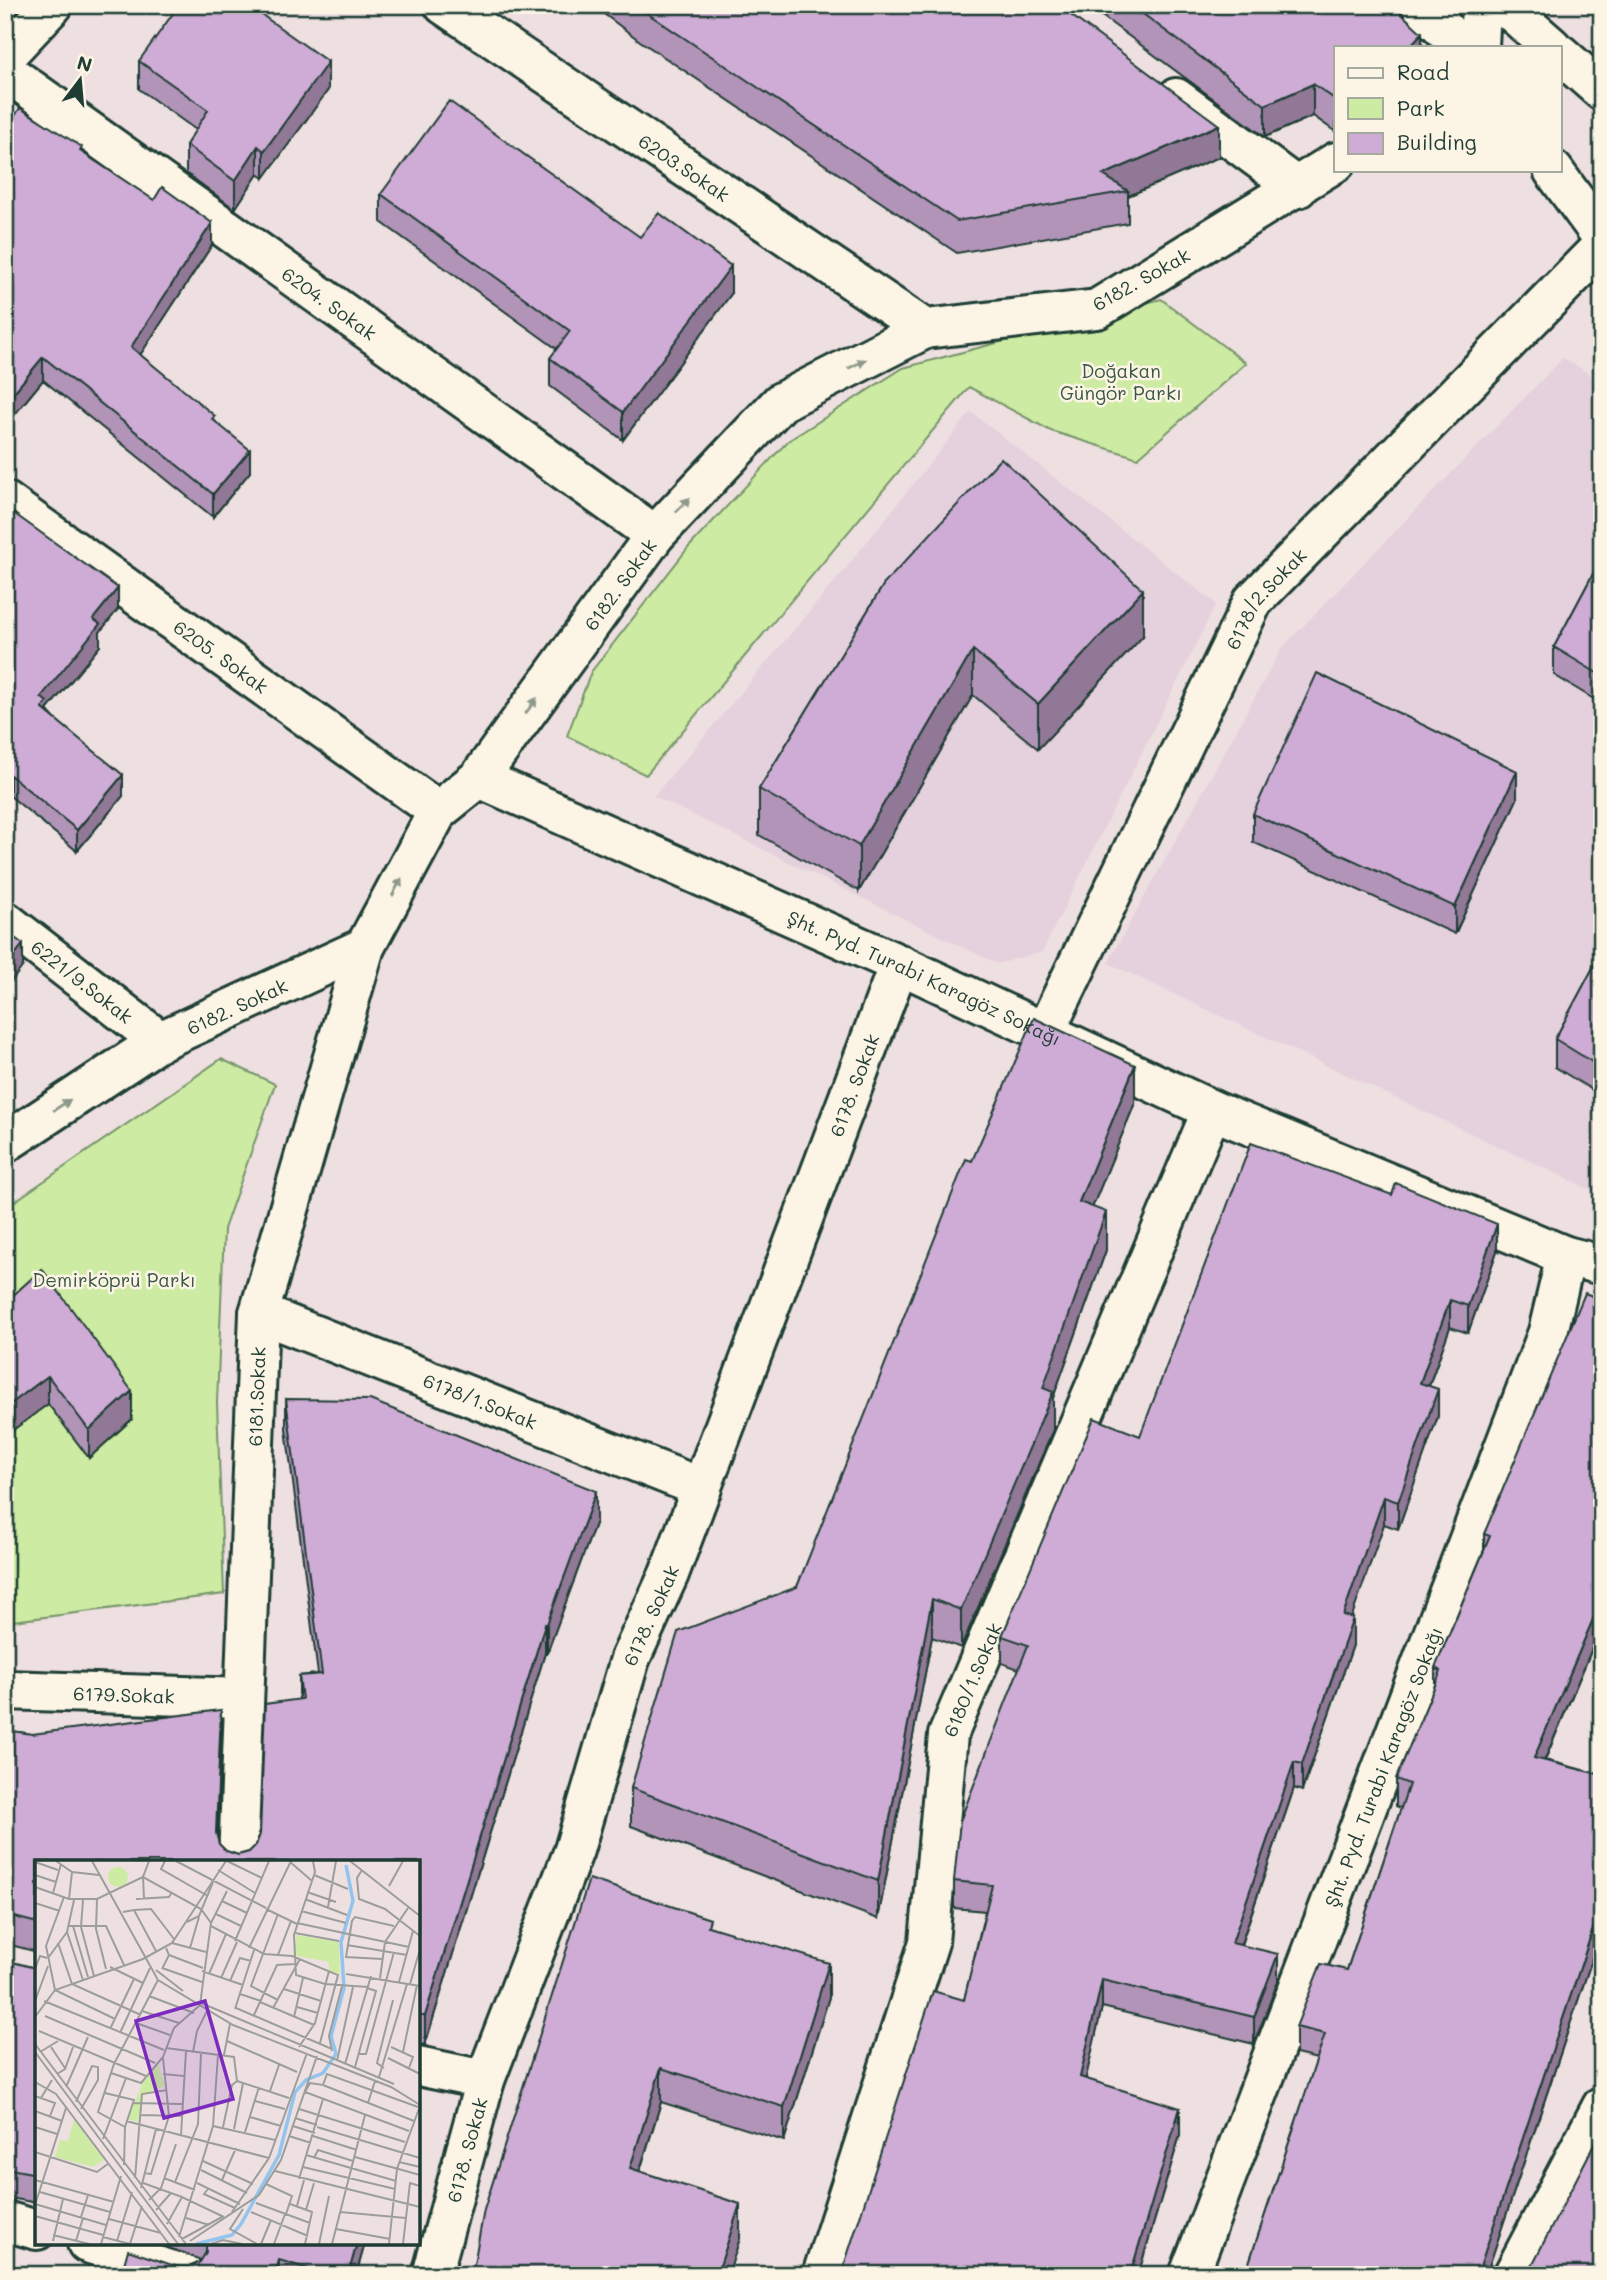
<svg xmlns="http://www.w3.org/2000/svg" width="1607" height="2280" font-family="Mali,sans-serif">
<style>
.built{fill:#e5d0dd}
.green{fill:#cdeba2;stroke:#76946b;stroke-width:2}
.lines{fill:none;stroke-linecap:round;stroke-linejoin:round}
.minor-casing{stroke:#1f3d34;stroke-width:44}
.major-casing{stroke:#1f3d34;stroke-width:44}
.minor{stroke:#fcf5e5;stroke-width:38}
.major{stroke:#fcf5e5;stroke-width:38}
.wall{fill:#b294b8;stroke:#1f3d34;stroke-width:2}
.shaded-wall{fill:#917896;stroke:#1f3d34;stroke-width:2}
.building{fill:#cfacd6;stroke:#1f3d34;stroke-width:2}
.oneway{fill:#8e998c}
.labels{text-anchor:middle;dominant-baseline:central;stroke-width:5;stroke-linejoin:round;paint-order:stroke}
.street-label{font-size:19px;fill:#1f3d34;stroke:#fcf5e5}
.park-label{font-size:19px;fill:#395744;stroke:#fcf5e5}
.inset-river{fill:none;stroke:#92c4ee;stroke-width:3.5}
.inset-road{fill:none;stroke:#9b9e9b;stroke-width:2}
.view{fill:#7b2cbf;fill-opacity:0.15;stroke:#7b2cbf;stroke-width:3.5}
.inset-edge{fill:none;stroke:#1f3d34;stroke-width:3.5}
</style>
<rect width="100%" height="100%" fill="#eedfe0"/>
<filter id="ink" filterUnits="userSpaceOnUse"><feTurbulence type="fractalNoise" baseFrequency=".0143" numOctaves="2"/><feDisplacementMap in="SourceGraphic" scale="14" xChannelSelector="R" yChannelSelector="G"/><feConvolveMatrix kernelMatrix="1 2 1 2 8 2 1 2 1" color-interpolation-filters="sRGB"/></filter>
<g filter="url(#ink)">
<path class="built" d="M1563 358 1602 382V1195L1108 963 1282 648Z
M971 412 1216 604 1042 952 997 964 654 796 842 573Z"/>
<path class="green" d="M1161 299 1246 363 1138 458 1051 431 969 387 646 775 567 736 591 672 688 548 788 441 903 368Z
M221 1059 275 1084 224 1229 217 1403 224 1594 5 1622V1208Z"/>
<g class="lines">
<g class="minor-casing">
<g id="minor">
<path id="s1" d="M444 5 925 329"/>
<path d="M1479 47 1481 5"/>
<path d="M5 56 53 5"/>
<path id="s2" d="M5 71 655 535"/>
<path d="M1176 98 1298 188"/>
<path id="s3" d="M5 501 438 811"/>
<path id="s4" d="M479 778 899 964 1212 1110 1566 1256 1602 1265"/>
<path id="s5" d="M5 921 160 1041"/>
<path id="s6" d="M1044 1034 1253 601 1602 246"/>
<path id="s7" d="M5 1143 160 1041 365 947"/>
<path id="s8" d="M259 1313 702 1488"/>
<path id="s9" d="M5 1690 243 1698"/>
<path id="s10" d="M238 1862 259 1313 365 947 438 811 479 778 655 535 781 402 925 329 1097 309 1336 162"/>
<path d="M418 2066 485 2080"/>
<path d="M5 2221 37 2230"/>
<path d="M87 2243 185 2275"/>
<path id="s11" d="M432 2275 485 2080 574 1850 630 1659 669 1574 899 964"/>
<path id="s12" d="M822 2275 929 1942 948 1735 1212 1110"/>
<path id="s13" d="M1189 2275 1548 1332 1566 1256"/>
<path d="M1513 2275 1602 2106"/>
</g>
</g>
<g class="major-casing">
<path id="major" d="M1421 5 1461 47
M1504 5 1552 47
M1560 54 1602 91
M1553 170 1602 237"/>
</g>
<use href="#minor" class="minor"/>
<use href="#major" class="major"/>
</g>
<path class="wall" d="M592 5H1057L1219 157 1128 196V223L957 253 640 41Z
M1087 5H1392L1422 47H1336V132L1313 116 1265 137Z
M139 61 328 90 264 178 258 174 235 209 186 173V145L196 130 139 89Z
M5 131 82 152 212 245 140 355 215 421 250 472 213 517 43 380 6 425 5 424Z
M381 194 640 237 731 294 623 440 550 386V358L557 349 381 222Z
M5 507 118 609 100 632V646L47 710 123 796 77 851 10 796 5 802Z
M1602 557V704L1554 675V647Z
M884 584 1143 636 1038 749 973 695 859 891 759 835V789Z
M1517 799 1455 934 1253 842V814Z
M1602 951V1096L1555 1067V1039Z
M1135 1103 1092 1207 1106 1250 1053 1398V1430L961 1648 932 1637 878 1919 631 1826V1788L797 1587 972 1161Z
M1497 1251 1468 1333 1450 1327 1429 1386 1438 1416 1398 1529 1384 1524 1351 1617 1353 1645 1302 1791 1294 1788 1241 1945 1278 1981 1254 2044 1102 2007 1085 2079 1180 2135 1138 2275 964 2000 985 1911 954 1908V1881L1019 1669 1002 1663V1636L1140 1436Z
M5 1293 132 1419 89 1458 48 1404Z
M1602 1300V1625L1545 1760 1602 1775V1929L1486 2275H1245L1317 2059 1296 2054V2027L1347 1970 1401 1808 1396 1806V1779L1435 1686V1668L1484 1550V1534Z
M286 1399 596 1521 547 1653H545L425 2045H418V1862H37V1952L11 1945H5V1730L32 1734 221 1739 217 1836 219 1844 226 1851 238 1855 249 1852 256 1845 299 1699V1676L318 1674 286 1429Z
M710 1927 829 1997 784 2141 661 2102 640 2171 740 2238 728 2275H472Z
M5 1960 31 1967H37V2203L5 2197Z
M156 2243H365L356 2275H121L178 2267H190L200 2262 201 2260Z"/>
<path class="shaded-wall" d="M1422 33V47H1409Z
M328 62V90L264 178V151Z
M1313 84V116L1265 137V105Z
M1219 125V157L1128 196V191L1103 175Z
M258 146V174L235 209V181Z
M212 223V245L131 369V347Z
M731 266V294L623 440V412Z
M43 357V380L6 425V402Z
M250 450V472L213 517V494Z
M118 588V609L100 632V646L47 710V723L42 729 41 697 93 619Z
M1143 590V636L1038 749V704Z
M973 650V695L859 891V846Z
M1517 771V799L1455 934V907Z
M10 775V796L5 802V781Z
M123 775V796L77 851V830Z
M23 944V966L5 990V968Z
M1135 1065V1103L1079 1240V1202Z
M1106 1212V1250L1053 1398V1430L961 1648V1610Z
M1497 1224V1251L1468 1333V1306Z
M1450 1300V1327L1420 1410V1383Z
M48 1376V1404L5 1436V1408Z
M1438 1389V1416L1398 1529V1502Z
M132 1391V1419L89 1458V1430Z
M596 1491V1521L547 1653V1624Z
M1384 1497V1524L1343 1642V1615Z
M1602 1598V1625L1534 1785V1758Z
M932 1599V1637L878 1919V1881Z
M1353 1618V1645L1302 1791V1764Z
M545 1624V1653L425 2045V2016Z
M221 1710V1739L216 1862V1833Z
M1294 1762V1788L1232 1970V1943Z
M1602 1902V1929L1486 2275H1477Z
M1278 1954V1981L1254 2044V2017Z
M829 1963V1997L784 2141V2107Z
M1102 1980V2007L1080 2104V2077Z
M661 2068V2102L630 2202V2168Z
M1180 2108V2135L1138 2275H1130Z
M740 2204V2238L728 2275H717Z
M357 2243H365L356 2275H348Z
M279 2260V2275H275Z"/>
<path class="building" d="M179 5H248L328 62 264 151 258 146 235 181 186 145 208 110 139 61Z
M635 5H1057L1219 125 1103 175 1128 191 957 221Z
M1131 5H1392L1422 33 1409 47H1336V100L1313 84 1265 105Z
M449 101 640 237 659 213 731 266 623 412 550 358 570 331 381 194Z
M20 108 82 147 80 151 154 200 162 187 212 223 131 347 215 416 212 419 250 450 213 494 43 357 6 402 5 401V131Z
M1001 458 1143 590 1038 704 973 650 859 846 759 789 884 584Z
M5 507 118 588 93 619 100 624 41 697 47 702 42 708 123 775 77 830 10 775 5 781Z
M1602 557V676L1554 647Z
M1317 673 1517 771 1455 907 1253 814Z
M5 931 23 944 5 968Z
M1602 951V1068L1555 1039Z
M1034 1018 1135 1065 1079 1202 1106 1212 1043 1388 1053 1392 961 1610 932 1599 878 1881 631 1788 678 1632 797 1587 966 1159 972 1161Z
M1251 1143 1392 1195 1396 1183 1497 1224 1468 1306 1450 1300 1420 1383 1438 1389 1398 1502 1384 1497 1343 1615 1353 1618 1302 1764 1294 1762 1232 1943 1278 1954 1254 2017 1102 1980 1080 2077 1180 2108 1130 2275H841L933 1991 964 2000 992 1885 954 1881 960 1821 1028 1645 1002 1636 1094 1418 1140 1436Z
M42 1269 132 1391 89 1430 48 1376 5 1408V1293L10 1298Z
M1585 1293 1602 1300V1598L1534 1758 1602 1775V1902L1477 2275H1245L1325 2034 1296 2027 1321 1964 1347 1970 1409 1784 1396 1779 1441 1671 1435 1668 1490 1536 1484 1534 1492 1515Z
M286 1399 370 1400 596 1491 547 1624H545L425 2016H418V1862H37V1923L11 1916H5V1730L32 1734 221 1710 216 1833 219 1844 226 1851 238 1855 249 1852 256 1845 260 1834 265 1704 302 1699 299 1676 322 1674Z
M589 1879 710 1919 708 1926 829 1963 784 2107 661 2068 630 2168 740 2204 717 2275H472L484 2210Z
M5 1960 31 1967H37V2174L5 2168Z
M1602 2129V2275H1527Z
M206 2243H357L348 2275H329L279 2260 275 2275H121L128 2250 178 2267H190L200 2262 206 2252Z"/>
<defs><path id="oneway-solid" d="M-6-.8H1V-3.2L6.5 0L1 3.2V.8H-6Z" transform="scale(1.75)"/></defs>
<g class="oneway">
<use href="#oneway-solid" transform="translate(857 364) rotate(-27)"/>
<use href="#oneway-solid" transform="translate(683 505) rotate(-46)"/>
<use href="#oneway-solid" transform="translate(531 706) rotate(-54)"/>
<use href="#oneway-solid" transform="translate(397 887) rotate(-62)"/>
<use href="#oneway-solid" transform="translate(62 1105) rotate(-33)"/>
</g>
</g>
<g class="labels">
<g class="street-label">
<text stroke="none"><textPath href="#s1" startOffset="290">6203.Sokak</textPath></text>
<text transform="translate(1141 279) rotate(-29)">6182. Sokak</text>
<text stroke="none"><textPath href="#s2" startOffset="399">6204. Sokak</textPath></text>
<text stroke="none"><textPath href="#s10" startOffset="1377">6182. Sokak</textPath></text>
<text stroke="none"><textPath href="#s6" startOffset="490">6178/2.Sokak</textPath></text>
<text stroke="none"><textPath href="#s3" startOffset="266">6205. Sokak</textPath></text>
<text stroke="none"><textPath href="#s4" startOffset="488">Şht. Pyd. Turabi Karagöz Sokağı</textPath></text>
<text stroke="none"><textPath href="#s5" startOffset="98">6221/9.Sokak</textPath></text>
<text stroke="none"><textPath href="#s7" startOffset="270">6182. Sokak</textPath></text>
<text stroke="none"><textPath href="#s11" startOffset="1264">6178. Sokak</textPath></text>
<text stroke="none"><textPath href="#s10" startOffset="466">6181.Sokak</textPath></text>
<text stroke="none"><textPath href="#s8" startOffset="238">6178/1.Sokak</textPath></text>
<text stroke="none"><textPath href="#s11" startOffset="696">6178. Sokak</textPath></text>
<text stroke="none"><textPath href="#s12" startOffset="618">6180/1.Sokak</textPath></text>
<text stroke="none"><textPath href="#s9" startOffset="119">6179.Sokak</textPath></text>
<text stroke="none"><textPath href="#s13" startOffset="544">Şht. Pyd. Turabi Karagöz Sokağı</textPath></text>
<text stroke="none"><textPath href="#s11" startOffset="130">6178. Sokak</textPath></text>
</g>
<g class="park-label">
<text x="1121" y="370">Doğakan<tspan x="1121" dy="22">Güngör Parkı</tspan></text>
<text x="114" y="1279">Demirköprü Parkı</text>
</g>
</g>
<g transform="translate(35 1860)">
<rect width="385" height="385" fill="#eedfe0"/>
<path d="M73 17a10 10 0 1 1 20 0a10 10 0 1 1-20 0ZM262 75 304 82 305 114 294 111V102L258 95ZM123 203 130 226 108 235 103 262 93 259 108 222ZM39 259 69 300 58 307 20 297 25 280 33 281Z" fill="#cdeba2"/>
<path class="inset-river" d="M161 384 197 375 206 364 244 295 260 232 271 220 288 213 301 194 296 176 309 128 306 82 318 41 311 5"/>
<path class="inset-road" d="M21 1 37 12 64 15M57 1 123 120 198 165 356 227 385 245M130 1 126 9 173 36M141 1 231 48M192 1 227 18M254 1 277 21M278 1 280 12 259 75 261 115 290 124 333 127M315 1 385 56M0 2 23 10M183 10 220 33M327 10 322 18 324 39 350 49 385 76M0 15 21 22M279 15 313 29M354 26 368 1M0 27 34 39H62L108 17 114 1M272 32 301 42M18 33 26 4M29 37 11 86 20 130 80 159M34 39 37 12M62 39 61 69 71 109M101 39 134 37 137 32M270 39 312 55M39 40 32 72 48 120M48 40 46 67 59 116M187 41 212 53M0 43 25 51M293 47 301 1M231 49 262 64M99 50 116 49 139 79M266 51 311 63M88 52 99 50 121 91M181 54 206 66M243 54 216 126 243 140M152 62 164 56 178 22M176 63 192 31M262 63 374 87M34 66H71L89 105M38 66 53 117M176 66 229 94 257 96 303 115 285 183M260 73 304 81M200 81 234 1M23 83 37 124 106 155M137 83 171 92M312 85 372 95M155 88 164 57M214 88 256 1M134 95 168 108M243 95 256 61M13 98 32 72M348 99 311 97 317 61 320 57 359 66M75 107 108 123M127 108 167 122M0 109 5 96 12 98M127 109 134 95 131 88M121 110 148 131M167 111 208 125M174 114 191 74M311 114 385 126M186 118 202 82M345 118 350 82 373 48M195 121 205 98 216 101M364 122 378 71M375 124 385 89M249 129 286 141M205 134 226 141M114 136 159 153M0 141 13 106M9 141 129 190M225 142 279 165M166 143 359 224M262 147 283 153M201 148 297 189M238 148 265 99M200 149 219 90M107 151 144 163M219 155 242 105 260 104M10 156 120 203M0 157 20 130 108 99 137 83 191 1M259 157 268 118M101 163 135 175M75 169 99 119M4 171 111 216M85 173 115 108M192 181 262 212M0 184 151 384M16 187 30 208M264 187 280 163 294 111M356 187 378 197 374 208M131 188 199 197 202 221 197 225 188 267M297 191 294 176 307 126M0 192 143 384M5 192 23 181M158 192 162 171 172 151M368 192 382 125M324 194H331L359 92M189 195 195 164M353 198 385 214M302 201 318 127M310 204 336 116M320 207 341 131 332 128M349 208 342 203 358 140M76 213 106 223 128 197 139 168 165 145 176 63 166 49 108 17 109 38M22 214 30 209 38 187M128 214 149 216M344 217 372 124M202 221 254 238M0 222 21 234 134 384M288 225 379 261M31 227 53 177M235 231 244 205M70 233 99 240 90 267 89 305M0 236 20 243 15 256M6 238 17 220M220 241 250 249M41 242 57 206 63 207V220L46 249M98 243 147 244M333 243 340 221M264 249 370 282M0 251 27 261M105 255 147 256M215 257 246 266M260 258 282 265M91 261 234 298M178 266 240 280M258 266 280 273M0 267 22 274M90 267 63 252 79 204 123 120M282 267 385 298M199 269 208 223M374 271 270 232 275 223 288 225 292 214 383 247M210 272 224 227M146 275 151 191M254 276 276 283M278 276 322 290M68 279 91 218M0 292 62 312 74 303M271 295 361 321M320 297 385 315M279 298 283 290 318 301M168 301 218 324M364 302 385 307M268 307 360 329M166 310 212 333M240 311 385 347M109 313 116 314 134 256 128 198M100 318 107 234 132 230M129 318 160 330M264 319 288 239M0 320 79 342M187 320 201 288M140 322 163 264 166 193M108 323 147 337M162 323 205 344M231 324 257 336 251 354M106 328 121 269M173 329 169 334 200 348M5 332 75 352M114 340 126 328 141 284M221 343 275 363M0 344 71 365M255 344 277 352 270 384M0 345 31 248M262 346 269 320M208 349 195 369 222 384M121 350 136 333M271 350 279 323M197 352 234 298 272 193M216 352 273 376M305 352 371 358M0 356 68 375M46 357 53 335M151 358 174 365M74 359 126 373M132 364 147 337 189 357M301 369 355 379M18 375 54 384M68 377 95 384M144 377 178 266 183 195M147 379 187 357M18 381 28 339M41 381 48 358M82 381 97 332M155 381 224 335 246 300 282 196M66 384 86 316M95 384 107 346M176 384 188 380 207 384M226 384 236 360M239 384 250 354M284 384 294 336M297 384 330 255M354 384 362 309 385 246M368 384 375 323 385 326"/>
<path class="view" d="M170 141 198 239 129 258 101 161Z"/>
<rect width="385" height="385" class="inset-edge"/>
</g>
<rect width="1607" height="2280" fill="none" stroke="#fcf5e5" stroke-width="28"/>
<rect x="14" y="14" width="1579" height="2252" fill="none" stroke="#1f3d34" stroke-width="2.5" filter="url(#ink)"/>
<rect x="1334" y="46" width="228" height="126" fill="#fcf5e5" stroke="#a4ab9e" stroke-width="2"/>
<rect x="1348" y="68" width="35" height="10" fill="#fcf5e5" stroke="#a4ab9e" stroke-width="2"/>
<text x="1397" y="80" font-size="21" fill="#1f3d34">Road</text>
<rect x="1348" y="98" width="35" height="21" fill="#cdeba2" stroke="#a4ab9e" stroke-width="2"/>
<text x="1397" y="116" font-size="21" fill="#1f3d34">Park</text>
<rect x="1348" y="133" width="35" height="21" fill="#cfacd6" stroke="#a4ab9e" stroke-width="2"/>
<text x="1397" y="150" font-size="21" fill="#1f3d34">Building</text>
<g transform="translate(80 80) rotate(16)" stroke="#fcf5e5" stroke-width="5" paint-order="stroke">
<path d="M0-5L12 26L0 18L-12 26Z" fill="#1f3d34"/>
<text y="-10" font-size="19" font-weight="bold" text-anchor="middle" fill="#1f3d34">N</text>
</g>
</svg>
